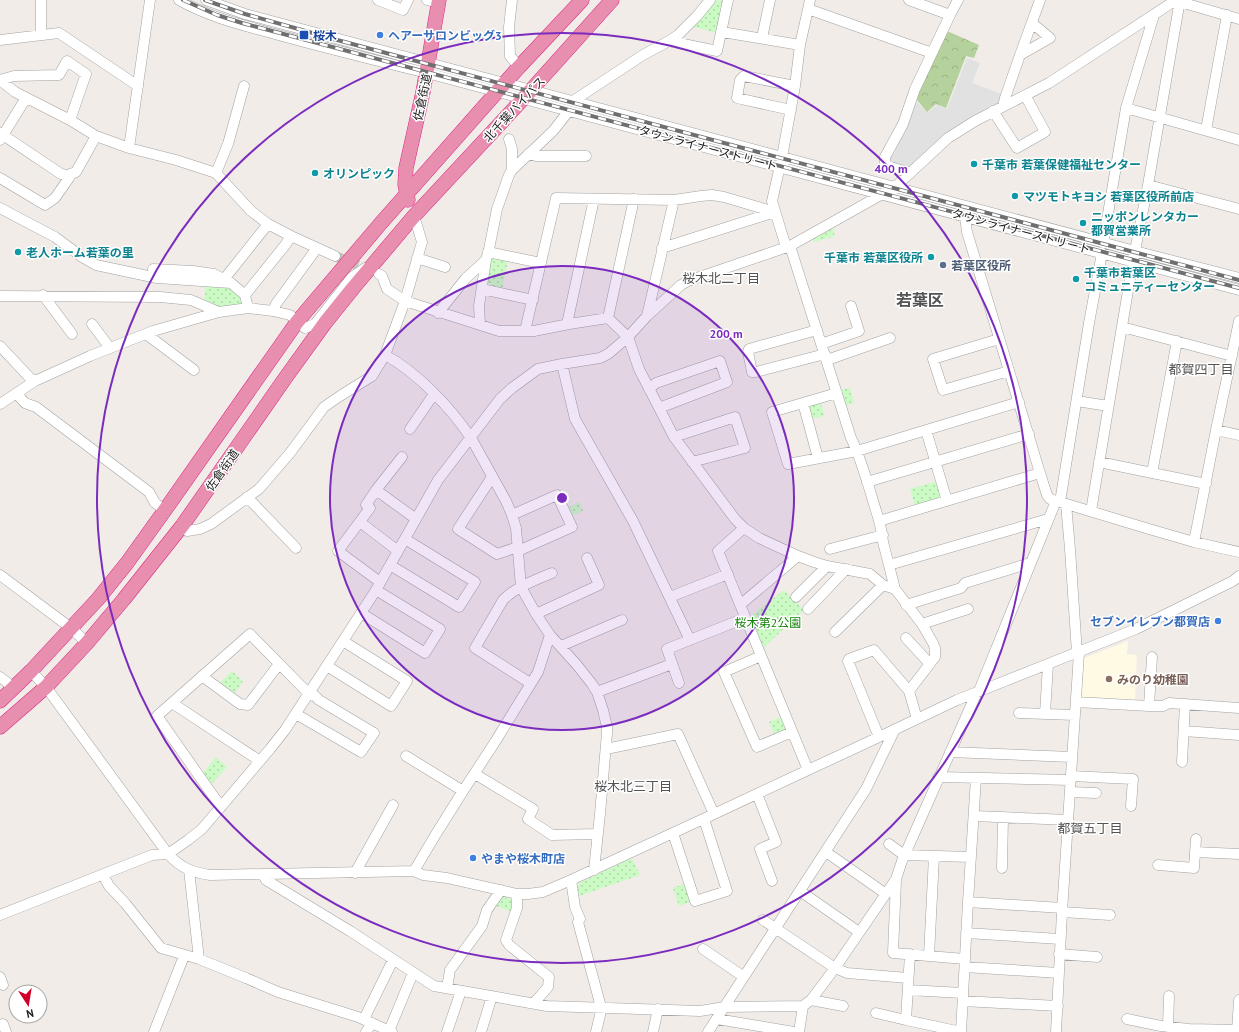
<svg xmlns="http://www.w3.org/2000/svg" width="1239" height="1032" font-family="'PT Sans','Noto Sans JP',sans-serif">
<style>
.education{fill:#fffae3}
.forest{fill:url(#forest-crowns)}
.park{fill:url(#park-dots)}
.parking{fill:#e1e1e1}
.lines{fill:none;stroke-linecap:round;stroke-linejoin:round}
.minor-tunnel{stroke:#c7c3bf;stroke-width:10;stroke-dasharray:10 5;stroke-linecap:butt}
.minor-casing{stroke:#a2a2a2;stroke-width:11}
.highway-casing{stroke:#dd2787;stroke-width:15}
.minor{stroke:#fff;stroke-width:10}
.highway{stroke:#e88fb0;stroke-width:14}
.rail-casing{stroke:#6f6f6f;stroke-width:4}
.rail{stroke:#fff;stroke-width:2.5;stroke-dasharray:8;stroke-linecap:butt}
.ring{fill:none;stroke:#7b2cbf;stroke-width:2}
.transit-dot{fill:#1a4fb4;stroke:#fff;stroke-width:1.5}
.shop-dot{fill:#3f7fe0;stroke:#fff;stroke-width:1.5}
.culture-dot{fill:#0f9aa8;stroke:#fff;stroke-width:1.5}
.service-dot{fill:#5c6f8a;stroke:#fff;stroke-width:1.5}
.education-dot{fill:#8d6e63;stroke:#fff;stroke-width:1.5}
.labels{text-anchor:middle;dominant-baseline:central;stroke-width:3;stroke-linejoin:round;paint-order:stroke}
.transit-label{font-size:12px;font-weight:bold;fill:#164399;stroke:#fff;text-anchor:start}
.shop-label{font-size:12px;font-weight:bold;fill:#366cbe;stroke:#fff;text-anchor:start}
.street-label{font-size:12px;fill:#212121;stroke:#fff}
.culture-label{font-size:12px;font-weight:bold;fill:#0d838f;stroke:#fff;text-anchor:start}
.service-label{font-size:12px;font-weight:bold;fill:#4e5e75;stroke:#fff;text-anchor:start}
.park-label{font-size:12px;fill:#17830b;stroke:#fff}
.education-label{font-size:12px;font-weight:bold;fill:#785e54;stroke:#fff;text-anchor:start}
.neighbourhood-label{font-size:13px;fill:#545454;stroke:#fff}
.district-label{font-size:16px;font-weight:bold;fill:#545454;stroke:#fff}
.centre{fill:#7b2cbf;stroke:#fff;stroke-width:2}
.ring-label{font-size:12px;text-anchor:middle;font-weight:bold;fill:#7b2cbf;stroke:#fff;stroke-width:3;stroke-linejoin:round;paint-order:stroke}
</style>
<defs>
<pattern id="forest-crowns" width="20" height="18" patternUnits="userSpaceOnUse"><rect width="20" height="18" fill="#b5d19c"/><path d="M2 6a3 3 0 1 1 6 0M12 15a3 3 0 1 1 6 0" fill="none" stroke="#9bb386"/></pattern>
<pattern id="park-dots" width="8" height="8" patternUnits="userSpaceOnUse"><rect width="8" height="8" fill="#cbfac5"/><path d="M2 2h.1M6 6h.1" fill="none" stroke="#aed6a9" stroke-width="1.8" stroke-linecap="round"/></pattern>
</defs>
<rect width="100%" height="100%" fill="#f1ece7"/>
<path class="education" d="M1128 641 1127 654 1137 655 1135 702 1079 701 1084 658Z"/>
<path class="forest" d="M947 31 979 45 974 58 966 56 946 108 936 104 927 112 917 100 919 92Z"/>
<path class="park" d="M712 0 724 1 718 33 690 26Z
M832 226 835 236 814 242 812 238Z
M494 256 508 259 502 291 486 287 490 258Z
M206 283 231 284 244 296 246 306 219 308 204 301Z
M850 388 854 403 843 406 839 390Z
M821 402 824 416 811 419 808 408 809 405Z
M938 481 942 494 939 499 915 507 910 489Z
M579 502 583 511 571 516 567 508Z
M784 590 804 610 761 650 748 618Z
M232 671 243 681 235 693 220 683Z
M782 716 789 730 775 736 769 722Z
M216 757 227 767 210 786 202 774Z
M632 858 640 875 579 896 577 888 579 883Z
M686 883 693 901 679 906 673 888Z
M500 896 513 900 512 912 494 905Z"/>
<path class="parking" d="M967 58 980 63 972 83 1002 94 997 107 910 169 890 163 889 161 891 156 893 155 896 150 895 147 907 125 916 101 927 113 937 105 947 109Z"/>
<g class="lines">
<path class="minor-tunnel" d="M335 256 372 271"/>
<g class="minor-casing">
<path id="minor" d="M179 0C210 18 247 26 282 36 330 49 378 61 427 73L1239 290
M206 0 245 14 1135 251 1239 278
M378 0 403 10 408 0
M427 0 439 3
M512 0 509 27 510 56 519 67
M909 0 950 15
M1180 2 1239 19
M808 9 932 53
M722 32 800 45
M41 35V0
M762 38 770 0
M0 40 59 33 138 86
M669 41 717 51 728 0
M1020 55 1050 38 1032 23
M0 80 15 92 70 120 96 136 129 148 176 160 216 173 251 211 268 224 291 236 335 256
M0 80 14 76 59 75 67 61 86 74 70 120
M573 101 643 55 669 41 678 35 697 16 710 0
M1003 106 1005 98 1020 55 1040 0
M1126 108 1239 140
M791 110 737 98 740 80 744 76 795 86
M993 111 1017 148 1045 132 1025 95
M1206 130 1227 15
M0 133 61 174 68 175 76 172 96 136
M509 139 512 149V170
M0 140 26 98
M129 148 150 0
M528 154 536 156H586
M216 173 228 144 244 86
M910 173 888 166 885 165V157L903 124 915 89 950 15 958 0
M0 178 45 205 55 198 69 178 68 175
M1148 185 1239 209
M0 208 55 237 82 257 96 265 157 278 231 283
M965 216 967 232 1040 473 1047 495 1050 499 1149 529 1194 542 1239 552
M1103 243 1126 108 1154 15
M790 246 851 438C860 456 865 475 871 494 875 509 882 525 883 542L895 589
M786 247 772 201 782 157 795 86 800 45 810 0
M488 252 541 263
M417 258 445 267
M153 269 193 271 214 274 231 283 245 295 248 308
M379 274 382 276 387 289 405 301 499 331H534L569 324 608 318 628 337 639 369 674 437 735 519 744 528 759 538 798 556 814 562 827 566 870 574 883 585 895 589 922 624 933 643 935 648V657L909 691
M225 278 268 224
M482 289 533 300
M43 295 72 334
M245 295 286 244 291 236
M0 296 160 297 191 300 219 312
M273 311 276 304 317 248
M438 313 466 278 486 260 489 249 497 209 509 175 512 170 553 131 568 112
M647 316 674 200
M608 318 634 199
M92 324 110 348
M480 324 479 306 486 260
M567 324 594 199
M1122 327 1232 356
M817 330 749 349 748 352 752 372H756L825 354
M525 331 556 198 674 200 701 196 712 195 724 197 775 212 662 248
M146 334 194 370
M999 339 933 359 943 390 1009 371
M821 344 859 331 851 306
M0 346 30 378 35 381
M385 355C417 372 451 408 471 438L506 501 512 515 516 528 521 587 536 614 550 635 577 665 592 684 597 692 603 710 607 727V733L600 814 594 870
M827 360 890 338
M562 364 575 419 633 521 690 640
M649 389 656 383 720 361 727 382 659 408
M16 393 25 403 36 407 149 492 155 503 165 510
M837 393 772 412 788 464 857 451 1019 402
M1077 401 1108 406
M803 403 818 458
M0 404 35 381 90 356 153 331 219 312 248 308 273 311 290 315 305 328 315 324 352 277 365 268
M410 429 434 394
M926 430 947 501
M1216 430 1239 435
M674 437 735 417 745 448 692 462
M1099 462 1206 484
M1152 473 1177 341
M492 477 458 529 497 554 518 547
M867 482 1029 434
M376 490 416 519
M247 497 296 548
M1060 502 1089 323 1102 253
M1066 504 1070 549 1077 653
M1091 511 1133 261 1148 185 1180 0
M512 515 557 495 572 527 518 551
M879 521 1040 473
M360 522 398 551
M182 526 187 531 200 529 211 524 259 489 290 453 324 407 340 396 372 376 385 355 405 301 422 242 414 216
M744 528 718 551 808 770
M1194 542 1216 430 1239 321
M830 549 883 535
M390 565 459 607 475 582 405 539
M889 565 1048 519
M0 575 71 628 87 643
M380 582 338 551 370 508 366 505 376 490 402 457
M670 597 728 574
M796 597 827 566
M740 605 798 556
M906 605 961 588 965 583 1030 563
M808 609 846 569
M361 613 425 653 440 629 376 590
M536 614 599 585 587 558
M922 624 968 609
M835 632 883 585
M906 638 930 664
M561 646 622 620
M761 656 724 672 757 747 792 732
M1152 657 1149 706H1163L1169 703 1239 708
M327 666 391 706 407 681 343 641
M31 671 46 687 168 854C181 868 191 872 210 875L414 871 423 875 447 878 517 894H528L543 892 571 880 714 814 808 770 879 737 957 700 1136 629 1233 581 1239 576
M202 676 240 704 248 705 279 664
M0 677 14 688
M530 683 475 648 503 600C516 587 535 580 552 573
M679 683 667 649 745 618
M979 691 1056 501
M597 692 672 664
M1076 702 1149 706
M172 703 260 761
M1019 713 1075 715
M296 714 361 752 374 733 319 700 310 691
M1045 714 1048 664
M1184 731 1239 735
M879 737 848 661 849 659 874 650 909 691 917 719
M606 749 678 734 714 814
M950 752 1072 757
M406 756 463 791 495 742 538 672 550 635
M1182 762 1185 704
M475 774 533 809 528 819 552 835 597 834
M1071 776 1133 779 1131 806
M938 777 1071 780
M1070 792 1096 793
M757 794 776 842 760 849 772 881
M221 807 157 716 250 634 309 694
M974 816 1068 820
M673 833 695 901 727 891 704 819
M889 844 904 855 971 857
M826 852 886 894
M1195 852 1239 854
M1158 865 1194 868 1196 839
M1002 868 1003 817
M189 870 199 959
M414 871 436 834 463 791
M355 873 393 805
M263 874 266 880 350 931 434 986 547 1006 700 1011 725 1007 803 1006 811 1000 835 968 896 879 902 861 977 692
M103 875 109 886 125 903 161 948 199 959 246 978 278 992 358 1017 392 1032
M571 880 575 907 580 919 578 922 601 1007
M896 880 893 953 965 959
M800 891 859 932
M517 894V908L506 940 509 945 549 977 548 987 534 1003
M968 902 1062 908
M1062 912 1110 915
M0 915 152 855 168 854 188 840 202 829 270 749 285 730 376 590 438 480 500 399 512 388 538 369 562 364 600 358 608 354 628 337 647 316 681 285 688 281 790 246 895 187 948 138 975 121 1049 83 1176 0
M763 920 835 968 847 973 908 978
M966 933 1060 939
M703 949 744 977
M910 954 906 1020 961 1032 968 902 976 778
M1059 954 1097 957
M929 956 934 856
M965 967 1059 973
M0 977 3 985
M447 988 450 970 482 926 487 910 501 890
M908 990 963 993
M811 1000 843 1006
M963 1001 1058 1006
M876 1013 906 1020
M364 1019 393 960
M717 1019 794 1032
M1127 1019 1161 1026 1189 1029 1238 1030
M3 1024 6 1032
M1168 1027 1169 996
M389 1031 413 973
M154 1032 184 956
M366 1032 372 1023
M447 1032 461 991
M481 1032 492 996
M596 1032 602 1007
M653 1032 658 1009
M708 1032 866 789 895 729
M799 1032 803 1006
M1056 1032 1062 912 1079 653
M1237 1032 1239 1000"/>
</g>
<g class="highway-casing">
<path id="highway" d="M408 200 405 184 406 168 423 92 439 0
M0 701 31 671 98 599 127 563 165 510 297 322 381 223 519 67 582 0
M0 727 46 687 87 643 124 599 182 526 286 377 325 323 354 287 414 216 523 99 612 0"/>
</g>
<use href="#minor" class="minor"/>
<use href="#highway" class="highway"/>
<g class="rail-casing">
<path id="rail" d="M183 0 217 15 242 23 1239 288
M205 0 245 14 341 41 1239 280"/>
</g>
<use href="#rail" class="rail"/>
</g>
<circle cx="562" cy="498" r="232" fill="#7b2cbf" fill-opacity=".12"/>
<g class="ring">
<circle cx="562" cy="498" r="232"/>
<circle cx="562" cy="498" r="465"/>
</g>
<rect class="transit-dot" x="299" y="30" width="10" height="10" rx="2"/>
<g class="shop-dot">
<circle cx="380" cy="35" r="4"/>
<circle cx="1218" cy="621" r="4"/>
<circle cx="473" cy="858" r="4"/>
</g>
<g class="culture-dot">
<circle cx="974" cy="164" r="4"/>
<circle cx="315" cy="173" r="4"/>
<circle cx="1015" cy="196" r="4"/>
<circle cx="1083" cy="223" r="4"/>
<circle cx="18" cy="252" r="4"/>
<circle cx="931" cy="257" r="4"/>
<circle cx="1076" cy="279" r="4"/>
</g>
<circle class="service-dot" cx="943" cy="265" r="4"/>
<circle class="education-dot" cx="1109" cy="679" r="4"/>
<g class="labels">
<g class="transit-label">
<text x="313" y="35">桜木</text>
</g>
<g class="shop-label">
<text x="388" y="35">ヘアーサロンビッグ3</text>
<text x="1210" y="621" text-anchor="end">セブンイレブン都賀店</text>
<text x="481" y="858">やまや桜木町店</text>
</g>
<g class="street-label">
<text transform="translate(422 97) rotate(-78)">佐倉街道</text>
<text transform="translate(514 109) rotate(-47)">北千葉バイパス</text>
<text transform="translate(708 148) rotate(15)">タウンライナーストリート</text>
<text transform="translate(1021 231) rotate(15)">タウンライナーストリート</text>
<text transform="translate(222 470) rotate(-55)">佐倉街道</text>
</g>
<g class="culture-label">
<text x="982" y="164">千葉市 若葉保健福祉センター</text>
<text x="323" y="173">オリンピック</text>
<text x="1023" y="196">マツモトキヨシ 若葉区役所前店</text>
<text x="1091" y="216">ニッポンレンタカー<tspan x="1091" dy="14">都賀営業所</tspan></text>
<text x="26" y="252">老人ホーム若葉の里</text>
<text x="923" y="257" text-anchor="end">千葉市 若葉区役所</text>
<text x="1084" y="272">千葉市若葉区<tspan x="1084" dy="14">コミュニティーセンター</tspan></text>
</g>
<g class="service-label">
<text x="951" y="265">若葉区役所</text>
</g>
<g class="park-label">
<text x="768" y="622">桜木第2公園</text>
</g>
<g class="education-label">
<text x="1117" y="679">みのり幼稚園</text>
</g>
<g class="neighbourhood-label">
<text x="721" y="278">桜木北二丁目</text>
<text x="1201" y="369">都賀四丁目</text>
<text x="633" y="786">桜木北三丁目</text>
<text x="1090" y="828">都賀五丁目</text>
</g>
<g class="district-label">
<text x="920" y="300">若葉区</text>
</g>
</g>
<circle cx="562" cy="498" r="6" class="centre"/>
<g class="ring-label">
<text x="891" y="173">400 m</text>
<text x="726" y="338">200 m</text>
</g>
<g transform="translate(28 1004) rotate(168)"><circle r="19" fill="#ffffff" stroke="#a6a6a6"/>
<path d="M0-3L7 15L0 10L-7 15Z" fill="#d20027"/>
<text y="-6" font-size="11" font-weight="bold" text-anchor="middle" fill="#212121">N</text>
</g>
</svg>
